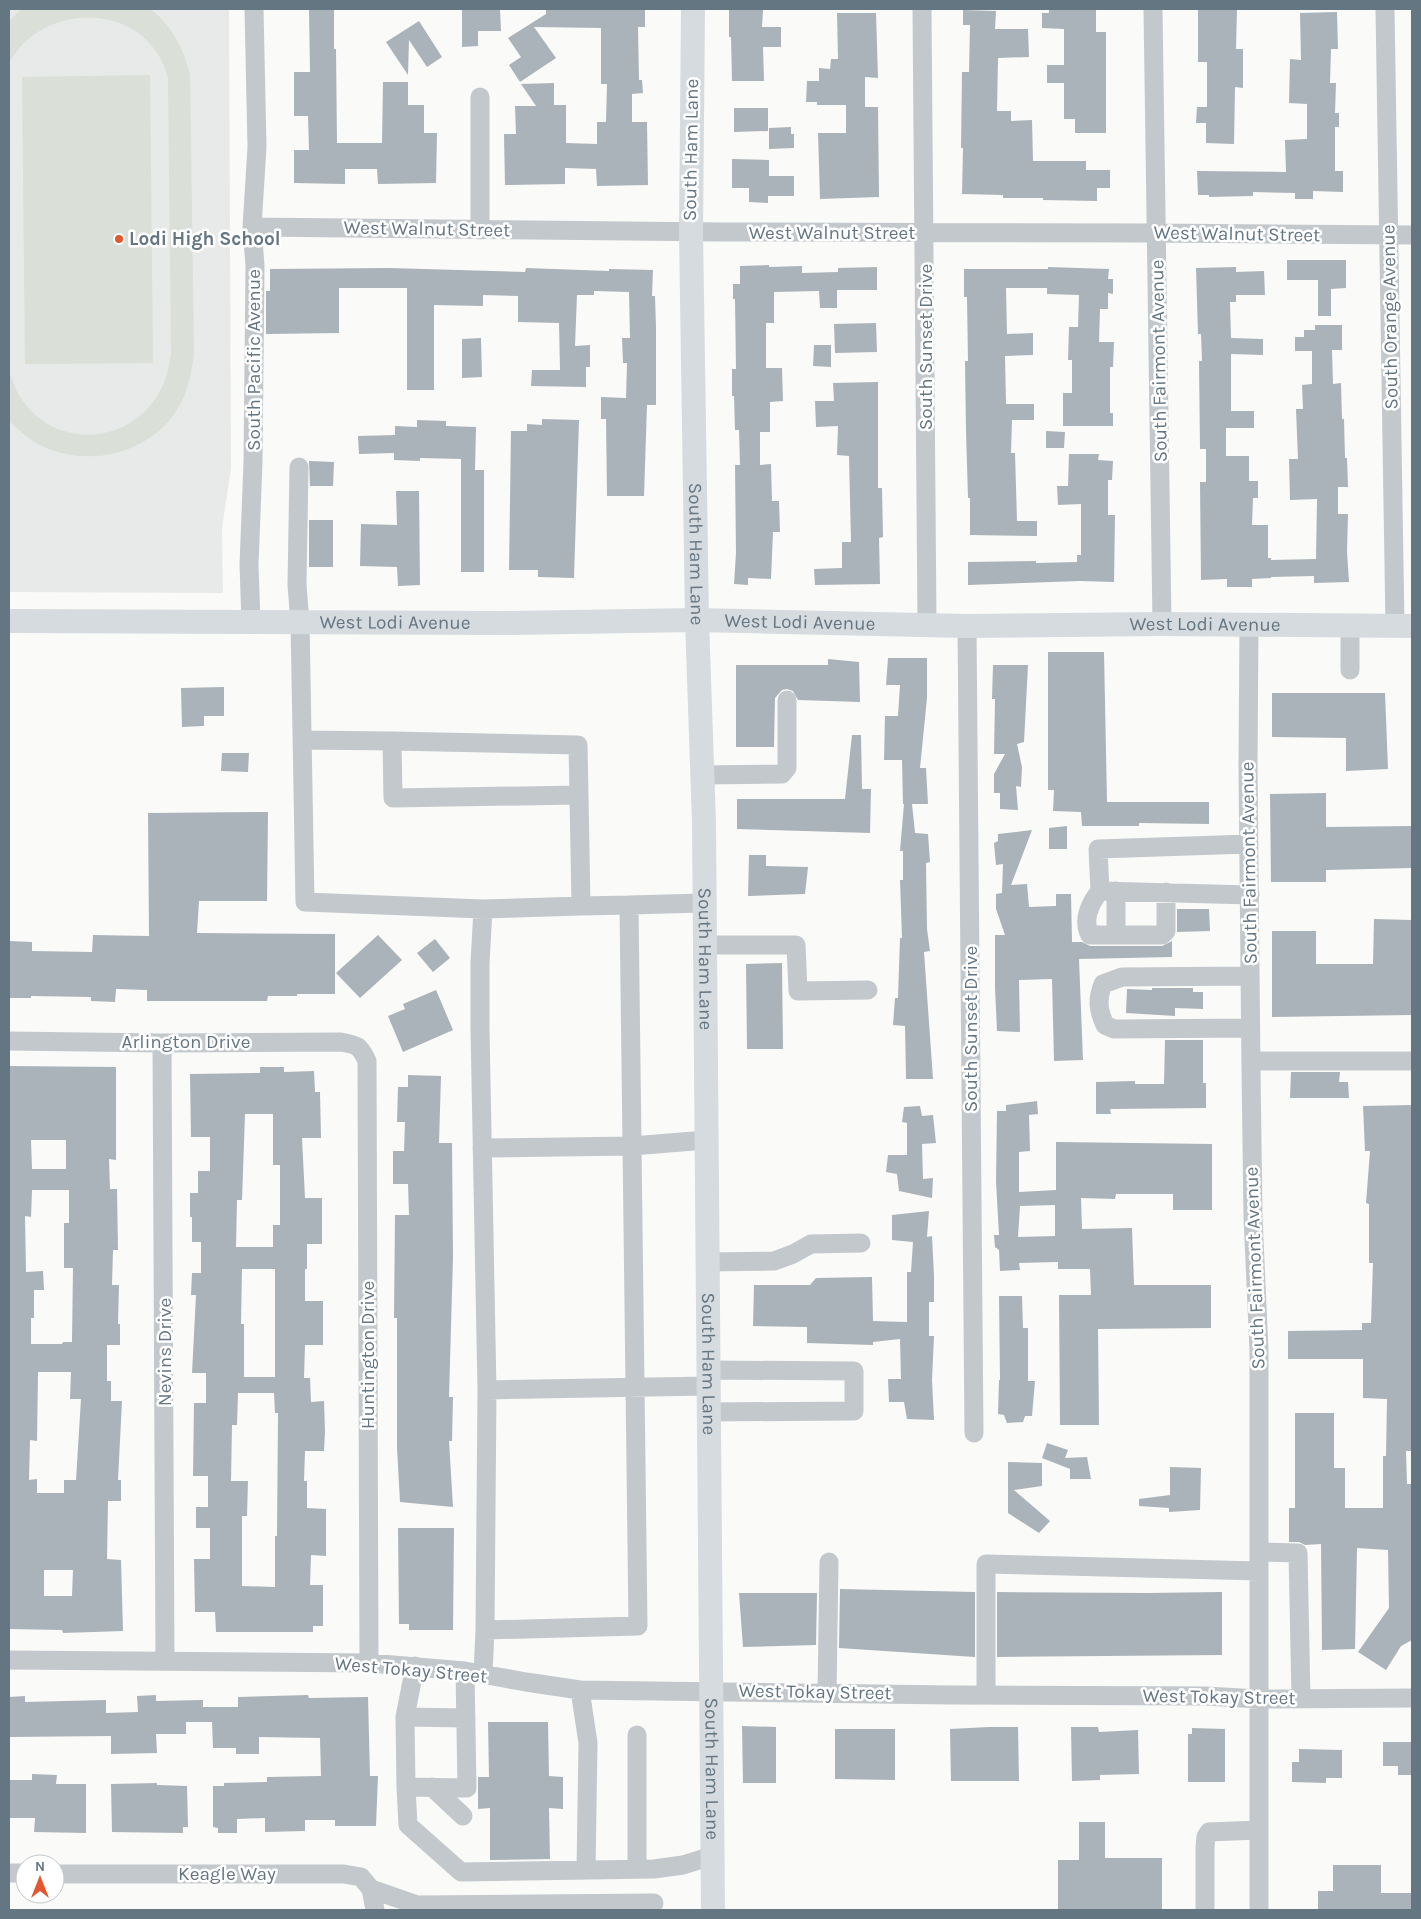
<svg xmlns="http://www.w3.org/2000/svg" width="1421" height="1919" font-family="Karla,sans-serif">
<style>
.built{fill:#e8e9e9}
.green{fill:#dadfd7}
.building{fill:#aab3b9;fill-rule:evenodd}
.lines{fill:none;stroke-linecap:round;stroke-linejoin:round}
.minor{stroke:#c3c8cc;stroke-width:19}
.major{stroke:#d6dbdf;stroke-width:24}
.poi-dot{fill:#e4572e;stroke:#fff;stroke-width:2}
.labels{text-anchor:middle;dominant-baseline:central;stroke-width:5;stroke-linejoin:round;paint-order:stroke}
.street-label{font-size:19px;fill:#657683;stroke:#fff}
.poi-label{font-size:19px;font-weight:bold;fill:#657683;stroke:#fff;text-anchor:start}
</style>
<rect width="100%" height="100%" fill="#fafaf8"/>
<path class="built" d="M9 9H229L231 468 222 528 223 593 9 592Z"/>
<path class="green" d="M22 9H151C172 27 183 47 190 74L194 352C192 370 189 387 181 403 154 454 88 470 38 444 27 438 18 429 9 421V371C35 465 163 452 171 352L168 78C148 0 41 0 9 64V21Z
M150 75 153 363 25 364 22 77Z"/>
<path class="building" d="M309 9H334V49H336L337 143H382L383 82H408V105H424V133H437L436 183 378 184 377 169H345V184L294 183V150H309L308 116H294V72H310Z
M462 9H500L501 31H478V46L462 47Z
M546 9H645V27H638L639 80H642L643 93 632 94V122H647L648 185 597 186 596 169 565 168V184L505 185 504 134H516L515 106H536L521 84 554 83V105H566V143L597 144V122H606L607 84H601V28L534 27 556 58 520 82 509 65 521 57 508 38 546 14Z
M729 9 763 10 762 27H781V47H763L764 81H732L731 37H729Z
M1049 9 1096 10V32H1106V133H1075V119H1064V83H1047V65H1064V29L1042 28V13H1049Z
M1198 9H1237L1236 49H1243V88L1235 87 1234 144 1206 143V123H1196L1197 107H1207V62H1198Z
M963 10 996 11 995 29H1028L1029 57 998 58 997 111H1011V121L1032 120 1033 161H1086V170H1110V188H1097V201L1043 200V198H1003V195L962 194 963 148H961L962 72H969L970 25H963Z
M1337 12 1338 49H1331L1330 83H1336L1335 113H1339V127H1335V171H1343V192L1313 191V199H1295V193L1253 192V196L1209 197V195H1198L1197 171 1286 172 1285 140 1307 139V104L1289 103 1290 59 1301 60 1300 13Z
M837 13H876L878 78 865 77V107H878L879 197 820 199 818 133H846V105H817V102H806L807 81H819V68L830 69 831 59H838Z
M419 21 442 57 427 67 409 40 408 75 386 42Z
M734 108H768V131L734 132Z
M791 127V134H794V148L769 149V128Z
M732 159 769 160V176H794V196H768V203L749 202V188H732Z
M1287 260H1346V288L1331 289V316H1318V280H1287Z
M769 265V267L802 266V273L838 272V268L877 267V290H837V308H820L819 291 774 292V323H766V368H782L783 401 770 402V432H760V465L771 464 772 501H779L780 532H773L771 579 748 578V585L734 584 736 553 735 465H740L739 430H735L734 396H732V369H736L735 299H733V284H740V266Z
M1048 267 1109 269 1108 279H1113V294L1108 293V309H1100L1099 342H1114L1113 367H1110V413H1113V426H1063V393H1072V360H1068L1069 327H1078L1079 295 1047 294V288H1006L1007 334 1033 333V355L1005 356 1006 404H1034V420H1012L1011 453H1015L1017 521H1037V536L970 535V498H968L966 432 965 361H968L967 297H964V269H1048Z
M1236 267V272L1264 271 1265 295H1236V302H1230L1231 338 1263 339V355L1231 354V411H1254V428H1226V456H1249V481H1258V498H1253L1252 525H1268V558H1271V560L1316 559 1317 499 1290 500 1289 459H1298L1296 409H1303L1302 385 1312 384V351H1295V337H1304V330H1315V325H1342V350H1332L1333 384 1341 383 1342 419H1344L1345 458H1347L1348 487H1338V514H1348L1347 552 1349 582 1314 583V576L1271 577V578L1252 579V587H1227V579L1201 580 1200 482H1206V449H1200L1199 361H1202L1201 334H1198L1196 268Z
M389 268 525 272 526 268 609 271V269L653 270 652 296H655L656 328V405H647L644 496H607L606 419H601V397L626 398 627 363H623L622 338H630L629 292 594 291V295H577L575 346 590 345V367H586V387L531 386 532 370H560L559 323 518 322V296L483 295V306L434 305V390H407V288H339V333L266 334V291H270V269Z
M876 323 877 352 835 353 834 324Z
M481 338 482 377 462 378V339Z
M814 345H831V367L813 366Z
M878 382V488H882L883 537 879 538 880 584 815 585 814 569 842 568V542H851L849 456 837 455 838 426 816 427 815 401H834L833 383Z
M542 419 579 420 574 578 538 577V570H509L511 431H527V424L542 425Z
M417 420 446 421V426L476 427 475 470H484V572H461V459L420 458V461L394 460V453L359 454 358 436 395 435V426L417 427Z
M1046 431 1065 432 1064 448H1046Z
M1069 454H1099L1098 460 1113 461 1112 480H1108V515H1115L1114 582 1080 581 968 585V562L1036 561V563L1077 562V555H1081V504L1058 505 1057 486H1068Z
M309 461 334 462 333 486H310Z
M396 491H419L420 585 398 586 397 567 360 566 361 524 397 525Z
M309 520H333V567H309Z
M1048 652H1104L1107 802H1209V824L1139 823V826H1082L1081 812 1053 811 1054 790H1048Z
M888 658H927V698L920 768H926L928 804H912L915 833 928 834 930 862 926 863 927 929 930 951 924 952 933 1079H906L905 1026 893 1025 895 998H898L900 938H902L900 880H903V851H900L904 804H903L902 760H884L885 716H898L900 685H886Z
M828 659 859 662 860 702 798 700 793 691 787 689 782 690 775 698 774 747H736V665H828Z
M993 665H1028L1024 742 1017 744 1022 767 1021 787 1016 786 1018 810 1000 809V793H994V774L1005 754H994L995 699H992Z
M224 687V716H204V726L182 727 181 688Z
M1272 693H1385L1388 769 1346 771V738L1272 737Z
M852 735H861L862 789H871L870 833 737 829V799H845Z
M222 753H249L248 772 221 771Z
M1326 793V827L1412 826V868L1326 870V882H1271L1270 794Z
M268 812 267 901H199L197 933 335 934V994H297V996H268L267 1001H147V990L116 989 115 1002 91 1001V997L31 996V998H9V941L32 942V951L92 952 93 935 149 936 148 813Z
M1067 826V849H1049V828Z
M1032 830 1011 885 1027 884 1029 907 1056 906V894H1071L1072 942H1082L1090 946H1162L1172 941V957L1079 959 1083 1060 1054 1061 1052 979 1019 980 1020 1032 997 1031 995 988V935H1005L996 909V894L1002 893 1003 864 996 865 994 843 998 841V834Z
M749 855H766V866L808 867 805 894 748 896Z
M1177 909H1209L1210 931 1177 932Z
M1374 919 1412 920V1015L1272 1017V931H1316V964H1373Z
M378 935 402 960 360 998 336 973Z
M435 939 450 958 433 972 417 953Z
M782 963 783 1049H747L746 964Z
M1152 988H1193V992H1203V1009L1175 1008V1016L1126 1013 1127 989 1152 990Z
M436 990 453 1030 403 1052 388 1016 405 1009 403 1004Z
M1165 1040H1203V1083H1206V1108L1110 1109 1111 1114H1096V1082L1135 1081V1084H1164Z
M9 1066 116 1067V1160L109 1159 110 1189H117L118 1250H113L112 1285H119L118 1324H120V1345H107V1381H111V1401H122L118 1480H121V1501H108L107 1559 121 1560 123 1631 63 1633 62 1630 9 1629ZM31 1140H66V1169H32ZM32 1190H69V1223H64V1268H73L72 1342H63L62 1344H31V1318H34V1290H44L43 1271 26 1272 25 1216 31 1217ZM38 1372H71L70 1399H81L76 1480H64V1493H37V1479L29 1480 30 1440 37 1441ZM44 1570H73L72 1596H44Z
M260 1067H284V1072L314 1071 315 1092H320L321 1138H302L305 1198H322V1244H307V1269H305V1301H323V1345H305L304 1378H310L311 1402 324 1401 325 1432 324 1451H305L304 1481H307V1508L326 1509V1556L311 1555 310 1585H323V1626H313V1632H216L215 1612H195L194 1559H210V1528H196V1507H208V1476H193L194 1403H206V1373H192L196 1295H191L192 1273H201V1242H192V1217H190V1193H198V1171H210V1137H191L190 1074 260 1073ZM245 1114H273V1165H280V1225H273V1247H236L237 1200H242ZM242 1269H275V1377H244V1324H241ZM238 1393H274L275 1413H278L277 1536H275V1587L242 1586V1516H247L248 1481H231L232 1425H237Z
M1291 1072H1340L1339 1082H1348L1349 1098H1290Z
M408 1075 441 1076 439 1143H452L453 1257 449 1397H453L452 1441H449L453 1507 400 1502 397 1448V1318H394L395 1215H409L408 1184H393V1151H404L405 1122H397L398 1087H408Z
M1037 1101 1038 1114 1029 1115 1030 1151 1019 1152V1192L1056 1190V1142L1212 1144V1210H1173V1194H1116L1115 1199 1081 1198 1082 1229 1132 1228 1134 1285H1211V1328L1098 1329 1099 1425H1060L1059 1295H1091L1090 1269H1058V1262L1019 1263 1020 1270 1000 1271 999 1250 995 1247 994 1235H999L996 1181 997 1111H1006V1105ZM1055 1205V1236L1018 1237 1020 1206Z
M1412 1105V1451H1406L1407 1484H1412V1640L1401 1646 1386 1670 1358 1652 1389 1608 1388 1550 1357 1548 1355 1649 1322 1650 1321 1544 1305 1545 1299 1542H1289V1508H1295V1413H1334V1468H1345V1508H1383V1456H1386L1387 1399 1363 1398V1359H1288V1331L1362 1330V1323H1371L1373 1263H1369V1204L1366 1203 1370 1151H1365L1363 1106Z
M920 1106 922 1116 933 1115 936 1143 922 1144 923 1179 933 1178 932 1198 899 1191 897 1174 886 1172 888 1155H907V1123L902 1122 904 1107Z
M929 1211 927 1237 932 1236 934 1276V1302H929V1336H934L932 1380 934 1420 907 1419 904 1402H889L888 1379H901L900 1339 873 1342V1345L807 1343V1327L753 1326 754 1285H810L816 1278 872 1277 873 1321 907 1322V1272H911L913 1242 892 1240V1215Z
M999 1296H1022L1023 1328H1028V1381H1035L1032 1416H1025L1023 1422 1007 1423 1004 1415 998 1414 999 1380H1000Z
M1047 1443 1068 1450 1065 1458 1087 1457 1091 1479H1070V1469L1042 1458Z
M1008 1462 1042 1463V1486L1014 1490 1050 1521 1039 1533 1008 1513Z
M1170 1467 1201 1468 1200 1510 1169 1512V1508L1139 1506V1499L1170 1495Z
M398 1528H454L453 1630H409V1624H399Z
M840 1589 975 1592V1657L839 1648Z
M997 1592 1147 1593 1222 1592V1655L997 1657Z
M739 1593H817L816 1645 743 1647Z
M156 1695V1701L203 1700V1707H238V1697L308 1695 309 1698 368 1697 370 1776H378L376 1826H335V1820H305V1831L265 1832V1818L237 1819V1833H218V1828L213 1827V1786H224V1783L267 1782V1777L321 1776 320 1738 259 1737V1754H236V1748H213L212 1722H186V1734H156L157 1753 111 1754V1736L9 1737V1697L25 1696V1702L106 1700V1713L138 1712 137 1696Z
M488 1722H548L549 1776 563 1777V1809L549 1808 550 1859 490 1860V1808L478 1809V1777H489Z
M742 1726 776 1727V1783H743Z
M989 1727H1018L1019 1781H951L950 1729Z
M1071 1727H1098L1099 1732 1138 1730 1139 1774 1100 1775V1780L1072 1781Z
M1192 1728 1225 1729V1782H1188V1734H1192Z
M835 1729H895V1780L835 1779Z
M1383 1742H1412V1775H1398V1766H1383Z
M1299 1749 1342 1750V1778H1326V1783L1292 1782V1762H1299Z
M32 1774 57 1775 56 1784H86V1833L34 1832 35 1818H10V1780H32Z
M157 1783V1785L187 1786 188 1827H183V1833L112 1832 111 1784Z
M1079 1822H1105V1858H1162V1910H1058V1860H1079Z
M1333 1865H1381V1893H1412V1910H1318V1891H1333Z"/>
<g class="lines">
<path class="minor" d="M922 9 927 625
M1153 9 1162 624
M1385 9 1395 626
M480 97V230
M252 227 722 232 1157 233 1412 235
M299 467 297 585 300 622 305 902 483 909 480 963V1029L487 1390 708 1386
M251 622 249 565 253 462 255 266 252 227 257 147 254 9
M1249 625 1248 766 1251 1070 1253 1217 1259 1351V1910
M967 626 974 1433
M1350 670V626
M302 740 392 741 393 798 579 795 581 906 629 905 638 1626 485 1630 487 1390
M392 741 578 745 579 795
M702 775 782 774 787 768V700
M1249 844 1098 849 1100 891 1250 895
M1100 891C1090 903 1082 920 1090 935H1162L1166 931V892
M629 905 704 903
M483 909 581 906
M1116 935V891
M705 945H796L798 991 868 990
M1250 976 1122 977 1103 984C1097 999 1098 1010 1105 1025L1114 1029 1250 1028
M9 1041 162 1043 341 1042C358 1045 360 1046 367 1061L369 1663
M162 1043 165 1661
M1251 1061H1412
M482 1148 632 1146 706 1140
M707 1262 774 1261 793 1254 811 1244 861 1243
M708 1370 854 1371V1411L709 1412
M1259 1552 1298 1553 1301 1698
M9 1660 369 1663 465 1671 526 1682 580 1690 951 1695 1205 1696 1259 1699 1412 1698
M465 1671 467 1788 406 1787 405 1717 466 1718
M483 1674 485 1630
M580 1690 588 1743 586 1870
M827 1693 829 1562
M986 1695V1564L1259 1571
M405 1717 415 1666
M637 1735V1869
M406 1787 408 1825 461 1872 654 1869 683 1865 712 1856
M432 1787 463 1816
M9 1873H25
M55 1874H344L361 1877 371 1889 375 1910
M371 1889 417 1905 654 1903
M1205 1910V1847L1206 1837 1209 1832 1259 1830"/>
<g class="major">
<path id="s1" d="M693 9 691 232 697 620 704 823 713 1910"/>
<path id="s2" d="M9 621 503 623 697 620 967 626 1162 624 1412 626"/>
</g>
</g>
<circle class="poi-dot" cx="119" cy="239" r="5"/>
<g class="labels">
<g class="street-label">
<text transform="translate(691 150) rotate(-89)">South Ham Lane</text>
<text transform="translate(427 229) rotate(1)">West Walnut Street</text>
<text x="832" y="233">West Walnut Street</text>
<text transform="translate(1237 234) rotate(1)">West Walnut Street</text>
<text transform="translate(1390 317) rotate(-91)">South Orange Avenue</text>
<text transform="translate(926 347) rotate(-90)">South Sunset Drive</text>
<text transform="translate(254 360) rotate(-90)">South Pacific Avenue</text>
<text transform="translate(1159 361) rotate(-91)">South Fairmont Avenue</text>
<text stroke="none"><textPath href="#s1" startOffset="545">South Ham Lane</textPath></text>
<text stroke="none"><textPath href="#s2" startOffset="791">West Lodi Avenue</textPath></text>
<text stroke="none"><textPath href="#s2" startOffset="386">West Lodi Avenue</textPath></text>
<text stroke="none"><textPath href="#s2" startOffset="1196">West Lodi Avenue</textPath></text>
<text transform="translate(1249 863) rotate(-91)">South Fairmont Avenue</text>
<text stroke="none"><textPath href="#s1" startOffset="950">South Ham Lane</textPath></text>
<text transform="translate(971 1029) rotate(-90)">South Sunset Drive</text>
<text x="186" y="1042">Arlington Drive</text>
<text transform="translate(1255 1268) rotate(-92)">South Fairmont Avenue</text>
<text transform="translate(165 1352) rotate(-90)">Nevins Drive</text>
<text transform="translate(368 1355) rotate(-90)">Huntington Drive</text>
<text stroke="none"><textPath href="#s1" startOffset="1355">South Ham Lane</textPath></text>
<text transform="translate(411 1670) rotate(5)">West Tokay Street</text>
<text transform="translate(815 1692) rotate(1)">West Tokay Street</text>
<text transform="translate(1219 1697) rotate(1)">West Tokay Street</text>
<text stroke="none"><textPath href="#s1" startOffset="1760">South Ham Lane</textPath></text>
<text x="227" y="1874">Keagle Way</text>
</g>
<g class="poi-label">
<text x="129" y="239">Lodi High School</text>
</g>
</g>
<rect width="1421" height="1919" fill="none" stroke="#657683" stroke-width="20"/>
<g transform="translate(40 1879)"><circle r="24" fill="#ffffff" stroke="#c1c8cd"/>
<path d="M0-4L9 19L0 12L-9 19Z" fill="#e4572e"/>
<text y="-8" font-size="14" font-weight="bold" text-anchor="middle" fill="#657683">N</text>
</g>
</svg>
